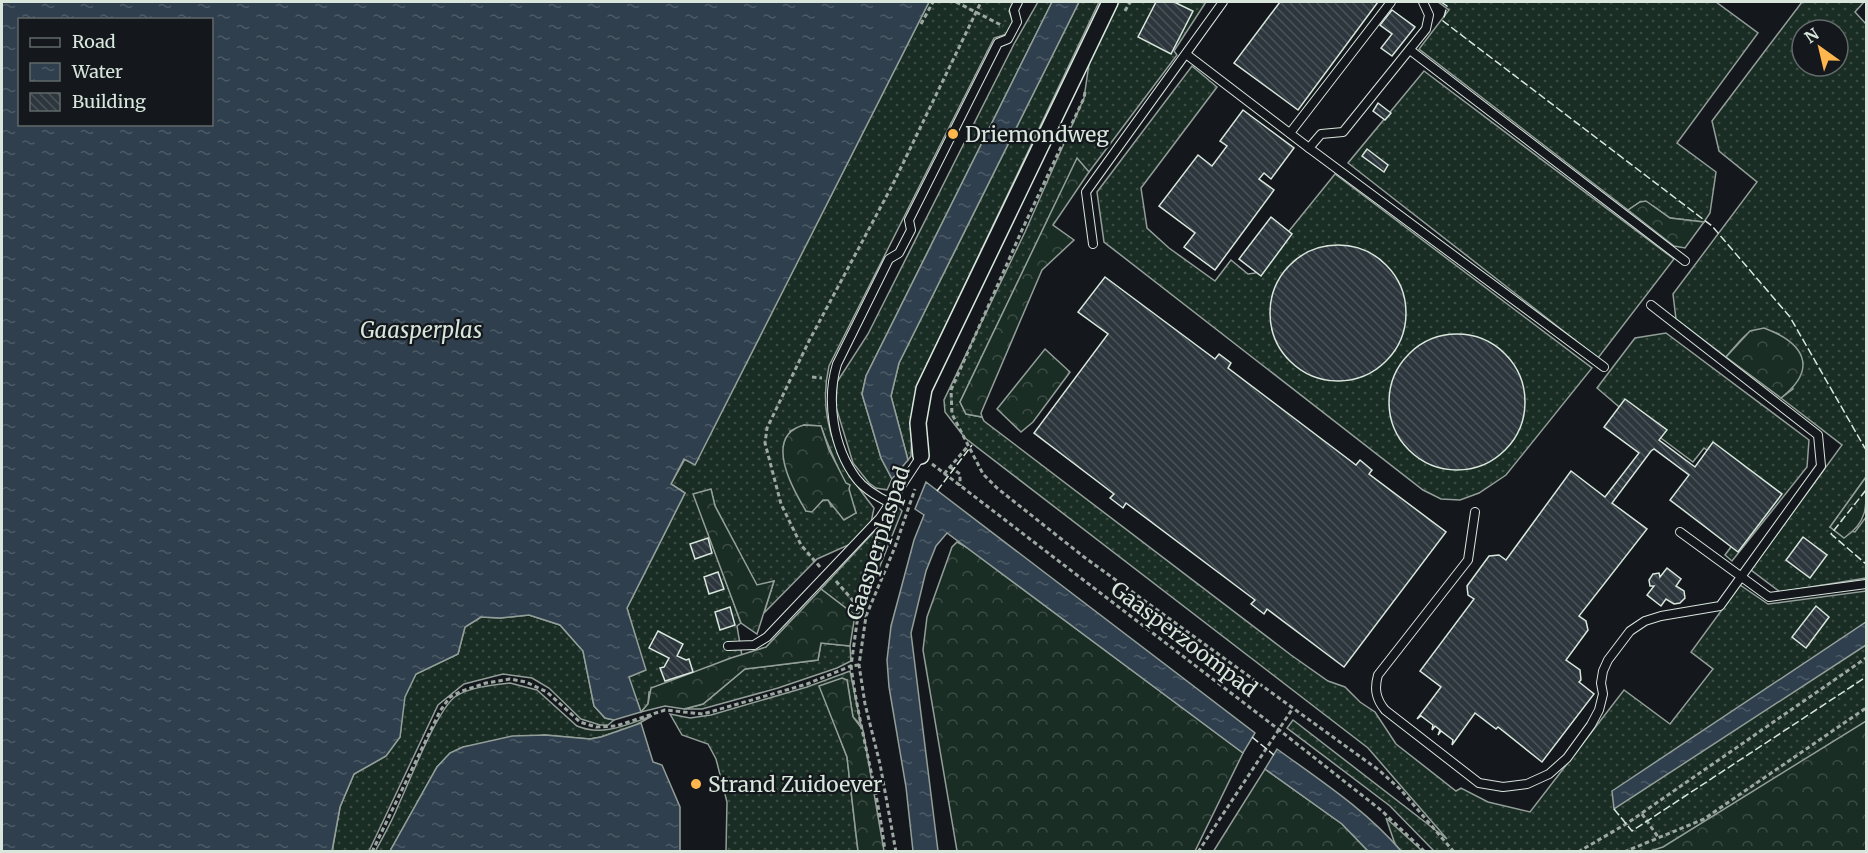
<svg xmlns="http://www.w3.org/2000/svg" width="1868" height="853" viewBox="0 0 1868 853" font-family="Merriweather,serif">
<defs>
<pattern id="grass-dots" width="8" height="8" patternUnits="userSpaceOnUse" patternTransform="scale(1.5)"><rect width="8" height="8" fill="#1a2d24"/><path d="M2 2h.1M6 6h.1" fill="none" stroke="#3b4b43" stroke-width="1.8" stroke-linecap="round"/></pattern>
<pattern id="forest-crowns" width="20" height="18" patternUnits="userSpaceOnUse" patternTransform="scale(1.5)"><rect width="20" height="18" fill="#1a2d24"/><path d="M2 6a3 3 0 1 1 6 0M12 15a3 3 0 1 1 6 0" fill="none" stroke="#3b4b43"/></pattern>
<pattern id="water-ripples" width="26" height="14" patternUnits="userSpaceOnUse" patternTransform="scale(1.5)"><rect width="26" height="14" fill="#2f3f4d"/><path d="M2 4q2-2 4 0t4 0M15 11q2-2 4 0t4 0" fill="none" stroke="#4c5b66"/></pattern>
<pattern id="building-back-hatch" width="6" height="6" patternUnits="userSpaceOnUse" patternTransform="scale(1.5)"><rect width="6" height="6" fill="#2c363c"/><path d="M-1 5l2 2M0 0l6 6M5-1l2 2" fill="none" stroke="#4a5358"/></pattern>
</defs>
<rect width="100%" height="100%" fill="#14181c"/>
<g fill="url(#grass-dots)" stroke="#939e99" stroke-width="1.5" fill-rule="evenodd">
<path d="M929,2H1014L1009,11L1013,22L1007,34L994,38L829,366C816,421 840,466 874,508L871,523L853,543L817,559L764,613L774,581L757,586L715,506L711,490L694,494L741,623L737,626L742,656L731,658L649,692L648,704L641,712L628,677L645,670L627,608L685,493L671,484L685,459L695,464ZM804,425L821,426C831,456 847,483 856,513L831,506L828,500H824L806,511L786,467L790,431Z"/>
<path d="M1038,2H1052L866,376L862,394L881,458L892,479L887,490L876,488L869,483L853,463L836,407L837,382L868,334L1014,44Z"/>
<path d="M1079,2H1099L922,375L913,405L911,456L908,460L891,396L899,363Z"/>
<path d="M1116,2H1206L1174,51L1177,55L1089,172L1077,159L960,402L966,414L982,417L984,421L1291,655L1328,681L1345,687L1360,702L1375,712L1396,744L1456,791L1461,788L1488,802L1530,812L1624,690L1670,724L1713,669L1691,652L1740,585L1768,604L1866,591V851H1434L1390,806L1287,728L1293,720L1447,839L1368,748L965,438L945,412L944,400L1025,232L1084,98L1090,57Z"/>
<path d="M1438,2H1716L1758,33L1677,143L1716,172L1710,213L1704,222L1670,218L1653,206L1640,202L1628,210L1419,49L1449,10Z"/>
<path d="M1802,2H1864L1855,12L1866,24V477L1830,527L1855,532L1866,517V578L1780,592L1751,570L1842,445L1781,398L1793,389L1779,334C1749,323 1745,336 1726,357L1676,319L1673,294L1757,182L1719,151L1712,121ZM1802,30H1838V66H1802Z"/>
<path d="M1192,66L1217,87L1141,188L1147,228L1169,248L1215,281L1231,260L1248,274L1255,273L1335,174L1592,368L1506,475L1479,493L1460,500L1441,499L1423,490L1104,242L1097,192Z"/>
<path d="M1424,71L1674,259L1598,358L1348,163Z"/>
<path d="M1666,333L1809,440L1807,467L1732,561L1725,555L1769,496L1704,448L1693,462L1618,406L1597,388L1635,338Z"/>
<path d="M894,503L902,511L862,611L855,615L821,589L882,523Z"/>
<path d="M529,615L560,625L583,651L594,706L605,718L614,720L608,725H600L581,719L549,688L532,678L503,674L464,684L438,705L369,851L332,852L340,807L354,774L386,756L400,737L404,697L416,674L458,654L465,627L481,617L500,618Z"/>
<path d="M821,643L850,646L851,661L837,668L778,688L702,709H684L703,704L745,669L818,660Z"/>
<path d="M850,671L861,725L853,717L847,680L820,686L847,757L858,851H726L727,802L716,759L708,744L682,735L670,714L690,718L711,715L807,687Z"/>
<path d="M510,683L537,690L577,726C603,737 628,724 652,716L636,725L601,737L590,739L545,735L463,747L450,753L437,767L390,851L375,852C383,836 392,822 398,806C409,783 437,709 456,696C471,687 492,685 510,683Z"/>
<path d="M1386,818L1419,848L1422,851H1401L1395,844Z"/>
</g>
<g fill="url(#forest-crowns)" stroke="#939e99" stroke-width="1.5">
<path d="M1077,158L1089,172L1053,225L1074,240L1042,270L981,413L982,417L966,414L960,402Z"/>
<path d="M1646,201L1670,218L1704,222L1685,248L1674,246L1628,210L1640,202Z"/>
<path d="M1764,328C1804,343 1819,368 1781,398L1726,357L1750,331Z"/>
<path d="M1045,349L1070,372L1033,422L1021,432L997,409Z"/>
<path d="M804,425L821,426L829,450L846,483L850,485L849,489L856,513L844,520L828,500H823L812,512L806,511C792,488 763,436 804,425Z"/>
<path d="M1866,477C1867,506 1868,522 1844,538L1830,527Z"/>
<path d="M711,489L715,506L757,585L774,581L757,634L741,623L693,494Z"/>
<path d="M957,542L968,548L1243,753L1195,851H957L923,650L927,617L952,547Z"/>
<path d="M821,589L855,615L850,646L821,643L818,660L745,669L703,704L684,709L665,706L641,712L648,704L651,688L731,658L766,647Z"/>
<path d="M842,678L847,680L853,717L863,730L884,851H858L847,757L819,686Z"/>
<path d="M1866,721V851H1650L1663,847Z"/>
<path d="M1265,769L1342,824L1368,851L1213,852Z"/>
</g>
<g fill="url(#water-ripples)" stroke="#939e99" stroke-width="1.5" fill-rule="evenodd">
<path d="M2,2H929L695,465L684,459L671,484L685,493L627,608L646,670L629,677L641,712L614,720L605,718L594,706L583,651L560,625L529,615L500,618L481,617L465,627L458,654L416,674L405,697L400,737L386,756L354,774L340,807L332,851H2ZM20,20H212V124H20Z"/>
<path d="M1052,2H1079L899,363L891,396L908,460L892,479L881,458L862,394L866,376Z"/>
<path d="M926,482L1255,733L1243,753L947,533L936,546L926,571L911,633L938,851H913L906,787L889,687L887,660L891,626L914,540L924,515L915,509Z"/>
<path d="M1866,622V645L1614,809L1612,791Z"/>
<path d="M641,723L653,762L662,765L680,807V851H390L437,767L450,753L463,747L512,736L545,735L590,739L601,737Z"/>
<path d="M1277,749C1321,781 1366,810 1401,851H1368L1342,824L1265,769Z"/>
</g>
<g fill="url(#building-back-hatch)" stroke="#d8e6dc" stroke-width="1.5">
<path d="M1156,2H1174L1193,11L1171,54L1138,37Z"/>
<path d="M1280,2H1378L1298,110L1234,63Z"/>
<path d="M1392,10L1415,27L1392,56L1381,48L1392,34L1380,25Z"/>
<path d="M1378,103L1391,113L1385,120L1373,111Z"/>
<path d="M1243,110L1294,148L1271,179L1264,173L1259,179L1274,190L1215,270L1184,247L1195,233L1159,206L1198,155L1212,166L1227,146L1220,141Z"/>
<path d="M1367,149L1388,165L1384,172L1362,156Z"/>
<path d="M1271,217L1292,234L1261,276L1239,259Z"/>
<circle cx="1338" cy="313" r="68"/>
<path d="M1105,277L1215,359L1219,354L1231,363L1228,368L1356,465L1360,460L1372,470L1369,474L1446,532L1344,667L1267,609L1264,614L1251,604L1255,600L1126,503L1123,508L1110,498L1114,494L1034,433L1108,334L1078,312Z"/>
<circle cx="1457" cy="402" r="68"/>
<path d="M1625,399L1667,430L1659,440L1695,467L1713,442L1782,494L1738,552L1670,500L1689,475L1654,449L1651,451L1612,503L1647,529L1579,616L1586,621L1588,630L1566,660L1580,670L1581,680L1579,682L1594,694L1542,762L1498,727L1496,729L1475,713L1452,745L1453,740L1441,731L1438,735L1440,730L1435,726L1432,730L1433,725L1421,716L1417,719L1441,687L1420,671L1474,599L1468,595L1467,586L1489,556L1499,555L1506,560L1571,471L1605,497L1639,453L1604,427Z"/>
<path d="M1803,537L1827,555L1810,578L1786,560Z"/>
<path d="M708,538L712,553L695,559L690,544Z"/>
<path d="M1667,568L1681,579L1676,586L1684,591L1685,598L1680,603L1674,604L1666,599L1661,606L1647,595L1654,586H1650L1649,580L1653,574L1659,573L1660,577Z"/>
<path d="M718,572L724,589L709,594L704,577Z"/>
<path d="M1816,606L1829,617L1806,648L1792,637Z"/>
<path d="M730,607L735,625L720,630L715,612Z"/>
<path d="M658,631L683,644L677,656L686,660L689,659L693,672L665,681L660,668L664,667L669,658L649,648Z"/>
</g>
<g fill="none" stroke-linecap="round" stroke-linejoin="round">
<defs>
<g id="service">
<path d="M1423,2L1429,15L1426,29L1343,132L1321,134L1309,148L1604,367"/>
<path d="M1410,50L1685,261"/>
<path d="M1186,54L1309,148"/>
<path d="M1290,133L1391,2"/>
<path d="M1093,244L1086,192L1223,2"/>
<path d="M921,456L890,503C878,497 864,489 856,478C833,447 826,400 837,364L889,259L899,253L911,230L909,220L998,43L1008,39L1017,22L1014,10L1018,2"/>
<path d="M1475,512L1468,560L1378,675C1374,689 1376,699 1385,710L1479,783L1503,787L1527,784L1549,774L1567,758L1591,725L1599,710L1603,694L1601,683L1603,671L1608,660L1630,631L1645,621L1661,616L1720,606L1821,466L1818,435L1651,305"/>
<path d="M1680,532L1769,597L1866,584"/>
<path d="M728,646L754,645L767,637L880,518L890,503"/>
</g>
<path id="minor" d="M921,456L918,423L924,389L1110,2"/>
</defs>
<use href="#service" stroke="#d8e6dc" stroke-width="10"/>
<use href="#minor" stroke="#d8e6dc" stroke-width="18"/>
<g stroke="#9da8a2" stroke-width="3" stroke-dasharray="4.5 3" stroke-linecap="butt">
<path d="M956,2L1003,26"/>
<path d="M1125,11L1130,2"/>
<path d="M921,24L933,2"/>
<path d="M1085,92L1084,98L1022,230L951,390L952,414L983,474L997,488L1084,557L1380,771L1400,789L1454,852"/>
<path d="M812,377L822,378"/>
<path d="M932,464L1278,729L1382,811L1425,852"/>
<path d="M950,467L960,474V486"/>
<path d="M944,474L968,446"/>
<path d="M820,567L801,545L781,504L765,443L767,428L809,341L893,184L981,2"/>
<path d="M836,581L855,603L858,614L866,616"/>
<path d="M859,665L851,666C859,729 878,789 885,852"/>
<path d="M1642,814L1658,837"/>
<path d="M372,852L440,711L450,697L462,691L486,683L510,679L526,682L547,692L580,722L596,727L616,726L665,710L703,714L807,684L851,666L858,615"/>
<path d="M896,852L880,764L865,704L859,665L866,616L895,547L915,489"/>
<path d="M1198,852L1293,708"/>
<path d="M1578,852L1626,824L1866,658"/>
<path d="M1624,852L1704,819L1866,708"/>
</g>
<use href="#service" stroke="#14181c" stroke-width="8"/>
<use href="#minor" stroke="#14181c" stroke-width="15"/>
<g stroke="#d8e6dc" stroke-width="1.5" stroke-dasharray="8 3" stroke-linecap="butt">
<path d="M1441,2L1447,6L1443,21L1712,226L1790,317L1866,450"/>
<path d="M1866,490L1831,534L1866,564"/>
<path d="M937,491L972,445"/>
<path d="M1252,737L1274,755"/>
<path d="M1614,809L1632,831L1866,677"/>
</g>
</g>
<g fill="#ffb74d" stroke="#14181c" stroke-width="2">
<circle cx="953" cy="134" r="6"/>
<circle cx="696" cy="784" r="6"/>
</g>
<g text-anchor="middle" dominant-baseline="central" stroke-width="4.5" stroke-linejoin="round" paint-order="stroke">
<g font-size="21" fill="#d8e6dc" stroke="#14181c" text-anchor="start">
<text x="965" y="134">Driemondweg</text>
<text x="708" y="784">Strand Zuidoever</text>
</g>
<g font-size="21" fill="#d8e6dc" stroke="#14181c">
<text transform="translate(878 543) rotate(-72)">Gaasperplaspad</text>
<text transform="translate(1184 639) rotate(37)">Gaasperzoompad</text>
</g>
<g font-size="22" font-style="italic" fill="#d8e6dc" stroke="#14181c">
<text x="421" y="330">Gaasperplas</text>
</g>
</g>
<rect width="1868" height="853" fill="none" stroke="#d8e6dc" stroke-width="6"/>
<rect x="18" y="18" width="195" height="108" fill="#14181c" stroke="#626a69" stroke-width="1.5"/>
<rect x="30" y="38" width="30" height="9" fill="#14181c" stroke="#626a69" stroke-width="1.5"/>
<text x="72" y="48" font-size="18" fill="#d8e6dc">Road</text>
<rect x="30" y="63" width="30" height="18" fill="url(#water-ripples)" stroke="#626a69" stroke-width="1.5"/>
<text x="72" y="78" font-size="18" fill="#d8e6dc">Water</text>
<rect x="30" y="93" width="30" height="18" fill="url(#building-back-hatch)" stroke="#626a69" stroke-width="1.5"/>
<text x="72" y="108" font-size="18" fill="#d8e6dc">Building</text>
<g transform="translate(1820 48) rotate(326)"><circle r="28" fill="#14181c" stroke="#626a69" stroke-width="1.5"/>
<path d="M0-4.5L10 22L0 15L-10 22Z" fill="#ffb74d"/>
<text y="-9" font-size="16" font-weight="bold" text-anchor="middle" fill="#d8e6dc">N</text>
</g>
</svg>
